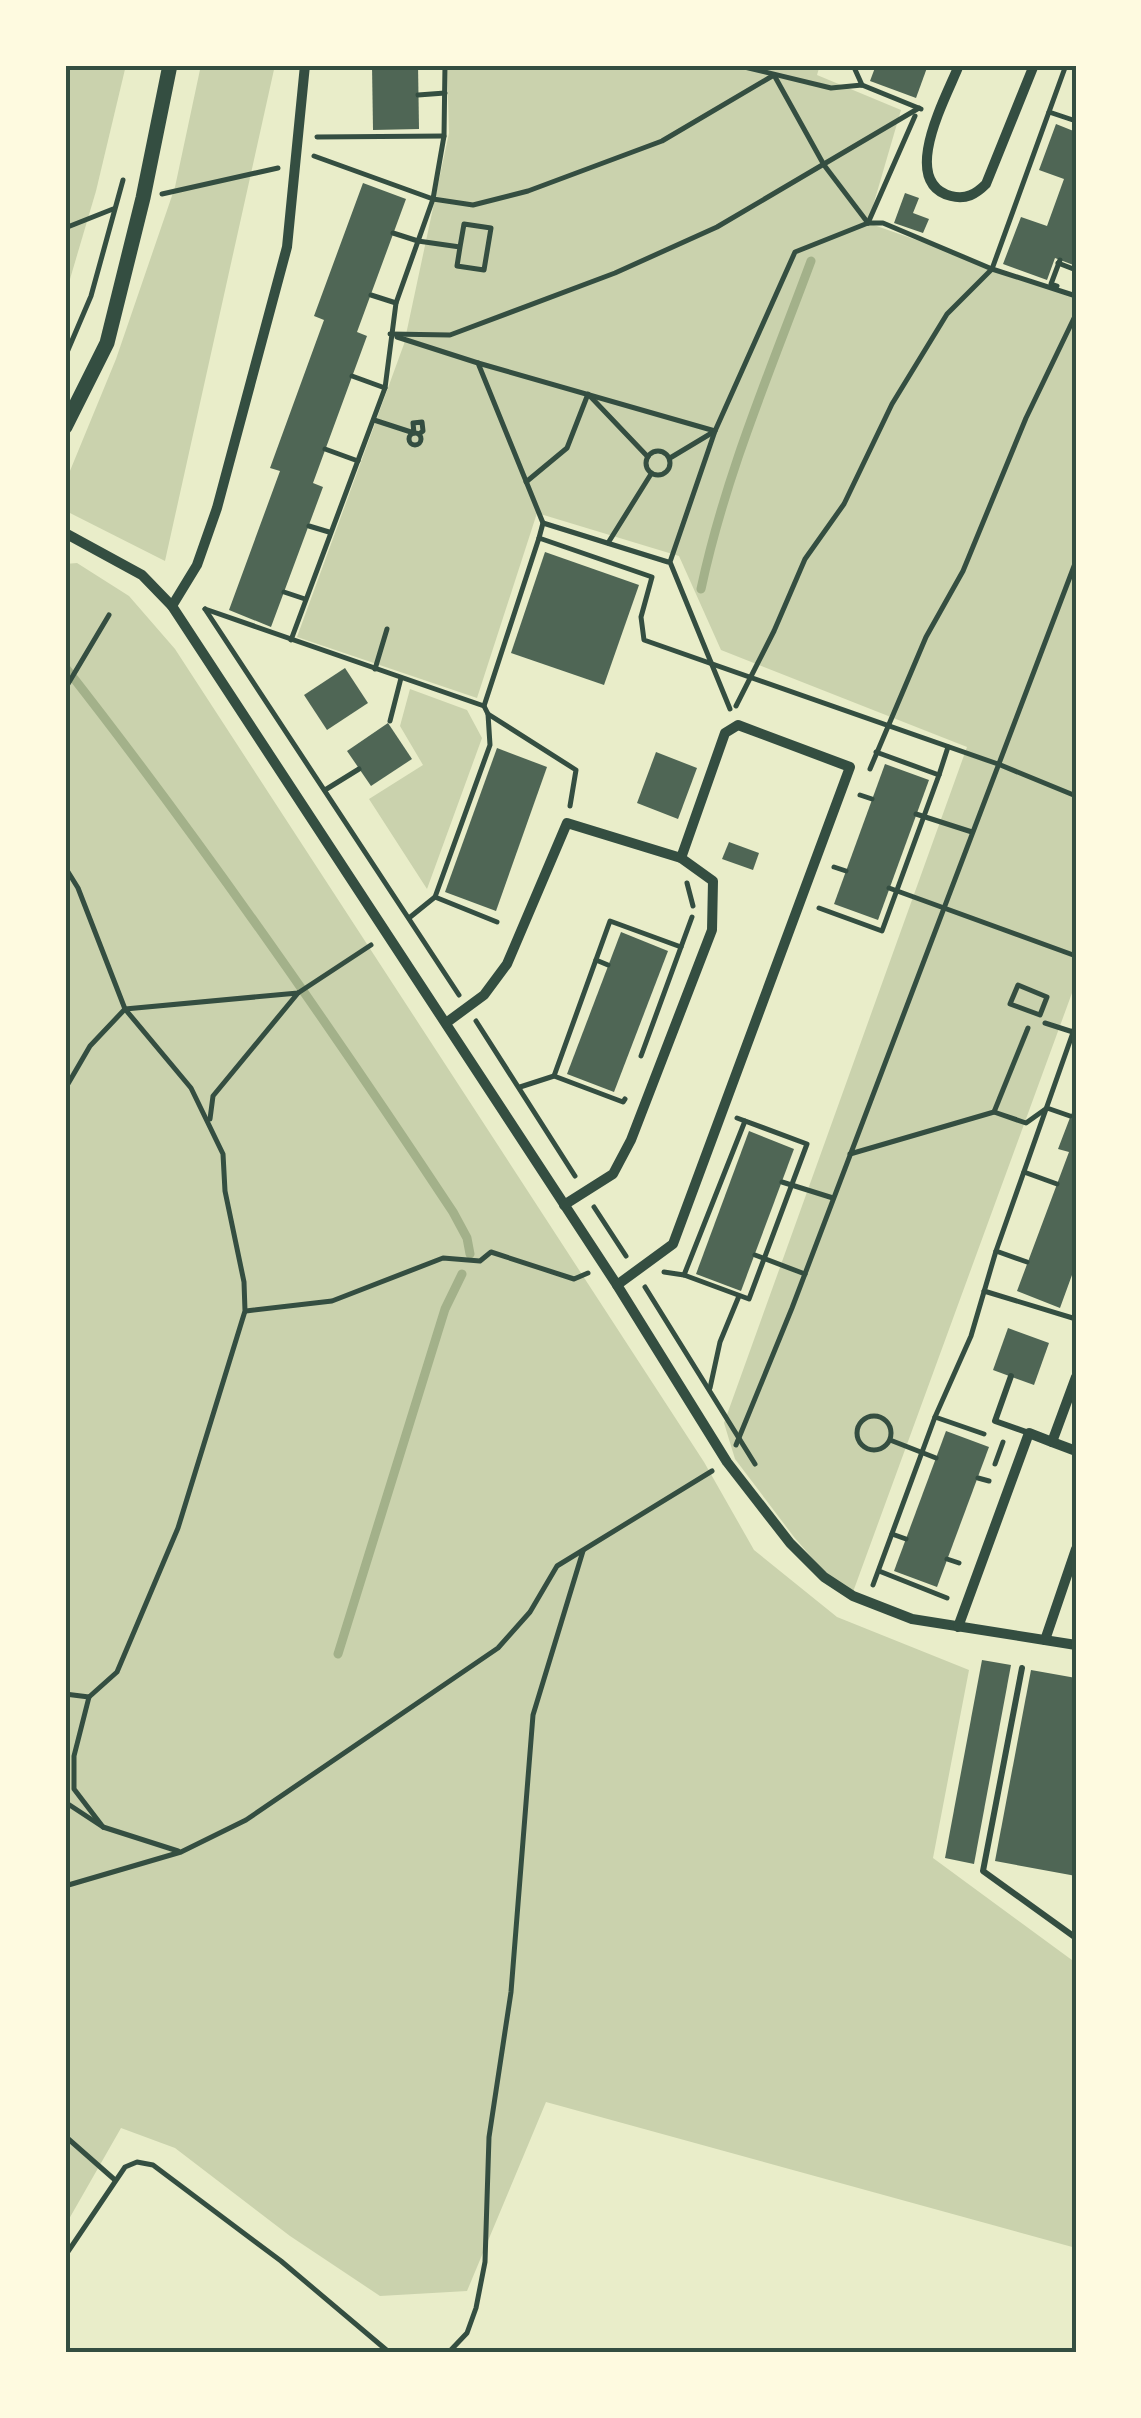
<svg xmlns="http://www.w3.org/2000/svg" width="1141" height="2418" viewBox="0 0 1141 2418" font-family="Overpass,sans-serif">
<rect width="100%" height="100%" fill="#e9edc9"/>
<g fill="#cad2ad">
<path d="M65,65H126L96,191L65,296Z"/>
<path d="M201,65H275L165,561L66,511L65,483L116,359L175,187Z"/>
<path d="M447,65H820L817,75L901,110L868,223L1076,296V982L853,1592L826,1574L794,1537L735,1459L724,1423L967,747L721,650L679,556L537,513L477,698L297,637L404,344L449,133Z"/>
<path d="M77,563L129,596L175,649L704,1462L754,1550L837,1617L969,1670L933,1858L1076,1963V2248L546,2102L467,2291L380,2296L290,2236L175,2148L121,2128L65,2226V564Z"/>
<path d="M410,689L467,710L482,738L427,889L369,799L423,765L400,726Z"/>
</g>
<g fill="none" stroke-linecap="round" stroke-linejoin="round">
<g stroke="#a3b18a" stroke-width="9">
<path d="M701,589C725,476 771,369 811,261"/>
<path d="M65,667C203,843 330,1026 453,1212L467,1238L470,1254"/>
<path d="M338,1654L445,1309L462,1274"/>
</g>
</g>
<g fill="#4f6655">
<path d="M372,65H418L419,129L373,130Z"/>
<path d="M876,65H928L916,98L870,81Z"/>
<path d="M1056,124L1076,132V266L1055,258L1047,280L1003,264L1021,217L1047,226L1064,179L1039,170Z"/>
<path d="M363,183L406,199L357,332L367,336L313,483L323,487L271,627L229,610L280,471L270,468L324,320L314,316Z"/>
<path d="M905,193L919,198L913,213L929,219L923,233L894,223Z"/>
<path d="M545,552L639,585L604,685L511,653Z"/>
<path d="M345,668L368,703L327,730L304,695Z"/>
<path d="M388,723L412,759L371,786L347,751Z"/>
<path d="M497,748L547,767L496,911L445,892Z"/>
<path d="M656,752L697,768L678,819L637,803Z"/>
<path d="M885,764L929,780L878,920L834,904Z"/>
<path d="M729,842L759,853L753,870L722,859Z"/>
<path d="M621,932L668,951L614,1092L567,1074Z"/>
<path d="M1076,1102V1264L1060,1308L1017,1291L1069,1152L1058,1149Z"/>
<path d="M749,1131L794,1149L741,1291L696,1274Z"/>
<path d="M1008,1328L1049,1343L1034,1385L993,1370Z"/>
<path d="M946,1431L989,1447L937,1587L894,1571Z"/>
<path d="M982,1660L1011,1665L974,1864L945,1858Z"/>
<path d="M1031,1670L1076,1678V1876L995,1861Z"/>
</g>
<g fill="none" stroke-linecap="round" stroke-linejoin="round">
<g stroke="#344e41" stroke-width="5">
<path d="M736,65L831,88L862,85L921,109"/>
<path d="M853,65L862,85"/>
<path d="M418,95L445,93"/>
<path d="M1049,112L1076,121"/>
<path d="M317,137L444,136"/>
<path d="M314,156L433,199L473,205L528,191L662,141L774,75L824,165L868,223"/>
<path d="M162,194L278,168"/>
<path d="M868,223L915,116"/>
<path d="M65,228L113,209"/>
<path d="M393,233L418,241L460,247L464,224L491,228L484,270L457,266L460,247"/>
<path d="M1058,263L1076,270"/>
<path d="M1057,286L1051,284L1060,260"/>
<path d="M371,295L396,303"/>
<path d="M390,334L450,335L615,273L717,227L919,108"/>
<path d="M397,337L478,363L543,523L539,538"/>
<path d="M65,357L91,296L123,180"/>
<path d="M478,363L715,431L670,458"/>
<path d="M352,376L385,388"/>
<path d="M374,420L414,433L413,423L422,422L423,431L419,434"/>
<circle cx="415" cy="439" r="6"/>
<path d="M325,449L358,461"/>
<circle cx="658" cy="463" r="12"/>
<path d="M526,482L567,448L588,394L648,457"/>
<path d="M543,523L668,562"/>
<path d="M309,526L329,532"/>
<path d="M608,543L651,474"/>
<path d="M284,592L305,599"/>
<path d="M205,609L459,995"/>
<path d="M205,609L484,706L488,714L576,770L570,806"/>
<path d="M291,640L385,388L396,303L433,199L444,136L445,65"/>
<path d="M375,669L387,629"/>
<path d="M65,689L109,615"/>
<path d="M484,706L539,538L652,577L641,617L644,640L998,764L1076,796"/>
<path d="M736,706L774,631L805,559L844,504L892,404L947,314L992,269L1066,65"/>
<path d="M730,709L670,562L715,431L795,252L868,223H883L992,269L1076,296"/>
<path d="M488,714L490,745L435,897L497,922"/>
<path d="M390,721L401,678"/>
<path d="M870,769L926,637L963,571L1026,418L1076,314"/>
<path d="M939,775L948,747"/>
<path d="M325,790L359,769"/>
<path d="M860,795L872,799"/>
<path d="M916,814L972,832"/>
<path d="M65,867L78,888L125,1009L191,1088L223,1154L225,1191L244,1282L245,1311L178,1528L117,1672L89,1697L65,1694"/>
<path d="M834,867L846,871"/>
<path d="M687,883L693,906"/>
<path d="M889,888L1076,956"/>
<path d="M819,908L882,931L939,775L876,752"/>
<path d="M409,918L435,897"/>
<path d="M681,947L692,917"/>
<path d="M596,960L608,965"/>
<path d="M1018,985L1047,997L1040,1015L1010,1004Z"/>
<path d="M476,1021L575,1176"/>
<path d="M1045,1023L1073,1032"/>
<path d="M554,1076L610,921L681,947L641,1056"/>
<path d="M520,1087L554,1076L623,1102L625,1099"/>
<path d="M65,1089L90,1046L125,1009L298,993L371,945"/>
<path d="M994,1112L1028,1028"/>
<path d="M210,1119L213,1096L298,993"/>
<path d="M850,1154L994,1112L1026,1123L1047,1108L1070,1116"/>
<path d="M1024,1172L1057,1184"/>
<path d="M782,1182L833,1198"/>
<path d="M594,1207L626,1256"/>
<path d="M996,1251L1027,1262"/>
<path d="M755,1255L805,1274"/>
<path d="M664,1272L684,1275L749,1299L807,1144L737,1118"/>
<path d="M684,1275L745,1121"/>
<path d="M645,1287L755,1464"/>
<path d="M984,1291L1076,1319"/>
<path d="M246,1311L332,1301L443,1258L480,1261L491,1252L574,1279L588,1273"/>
<path d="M710,1388L720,1342L739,1296"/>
<circle cx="874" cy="1433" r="17"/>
<path d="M935,1417L984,1434"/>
<path d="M890,1440L936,1458"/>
<path d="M736,1445L792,1308L1076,561"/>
<path d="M995,1464L1003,1442"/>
<path d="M978,1478L989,1481"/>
<path d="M892,1534L906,1539"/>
<path d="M947,1559L959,1563"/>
<path d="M879,1571L947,1598"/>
<path d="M873,1585L935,1417L971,1336L996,1251L1076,1024"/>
<path d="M89,1697L74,1756V1789L103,1827"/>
<path d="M65,1802L103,1827L178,1851"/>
<path d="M65,1886L181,1852L246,1820L498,1648L530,1612L557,1566L712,1471"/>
<path d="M65,2136L115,2180"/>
<path d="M65,2256L125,2167L137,2162L153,2165L281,2261L390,2353"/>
<path d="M448,2353L467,2333L476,2308L485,2262L489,2137L511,1992L533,1715L583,1551"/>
</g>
<g stroke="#344e41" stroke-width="6">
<path d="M1011,1376L995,1421L1029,1433"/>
<path d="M1022,1668L983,1871L1076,1938"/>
</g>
<g stroke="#344e41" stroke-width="10">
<path d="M959,65C947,96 898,182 951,196C966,200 976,194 986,184L1034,65"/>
<path d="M65,533L142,575L172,606L617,1285L727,1462L790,1543L824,1577L853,1596L912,1619L1076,1645"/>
<path d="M172,606L197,565L217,508L287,247L305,65"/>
<path d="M446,1023L484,995L507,964L567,823L681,858L725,733L738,725L850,767L673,1244L617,1285"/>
<path d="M564,1205L613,1174L631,1140L712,930L713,881L681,858"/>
<path d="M1052,1442L1076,1451"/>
<path d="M958,1627L1029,1433L1052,1442L1076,1377"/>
<path d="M1045,1640L1076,1549"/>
</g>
<path stroke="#344e41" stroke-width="15" d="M65,427L107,343L143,198L170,65"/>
</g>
<rect width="1141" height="2418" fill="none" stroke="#fefae0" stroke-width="135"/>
<rect x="68" y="68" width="1006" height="2282" fill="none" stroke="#344e41" stroke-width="4"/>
</svg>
